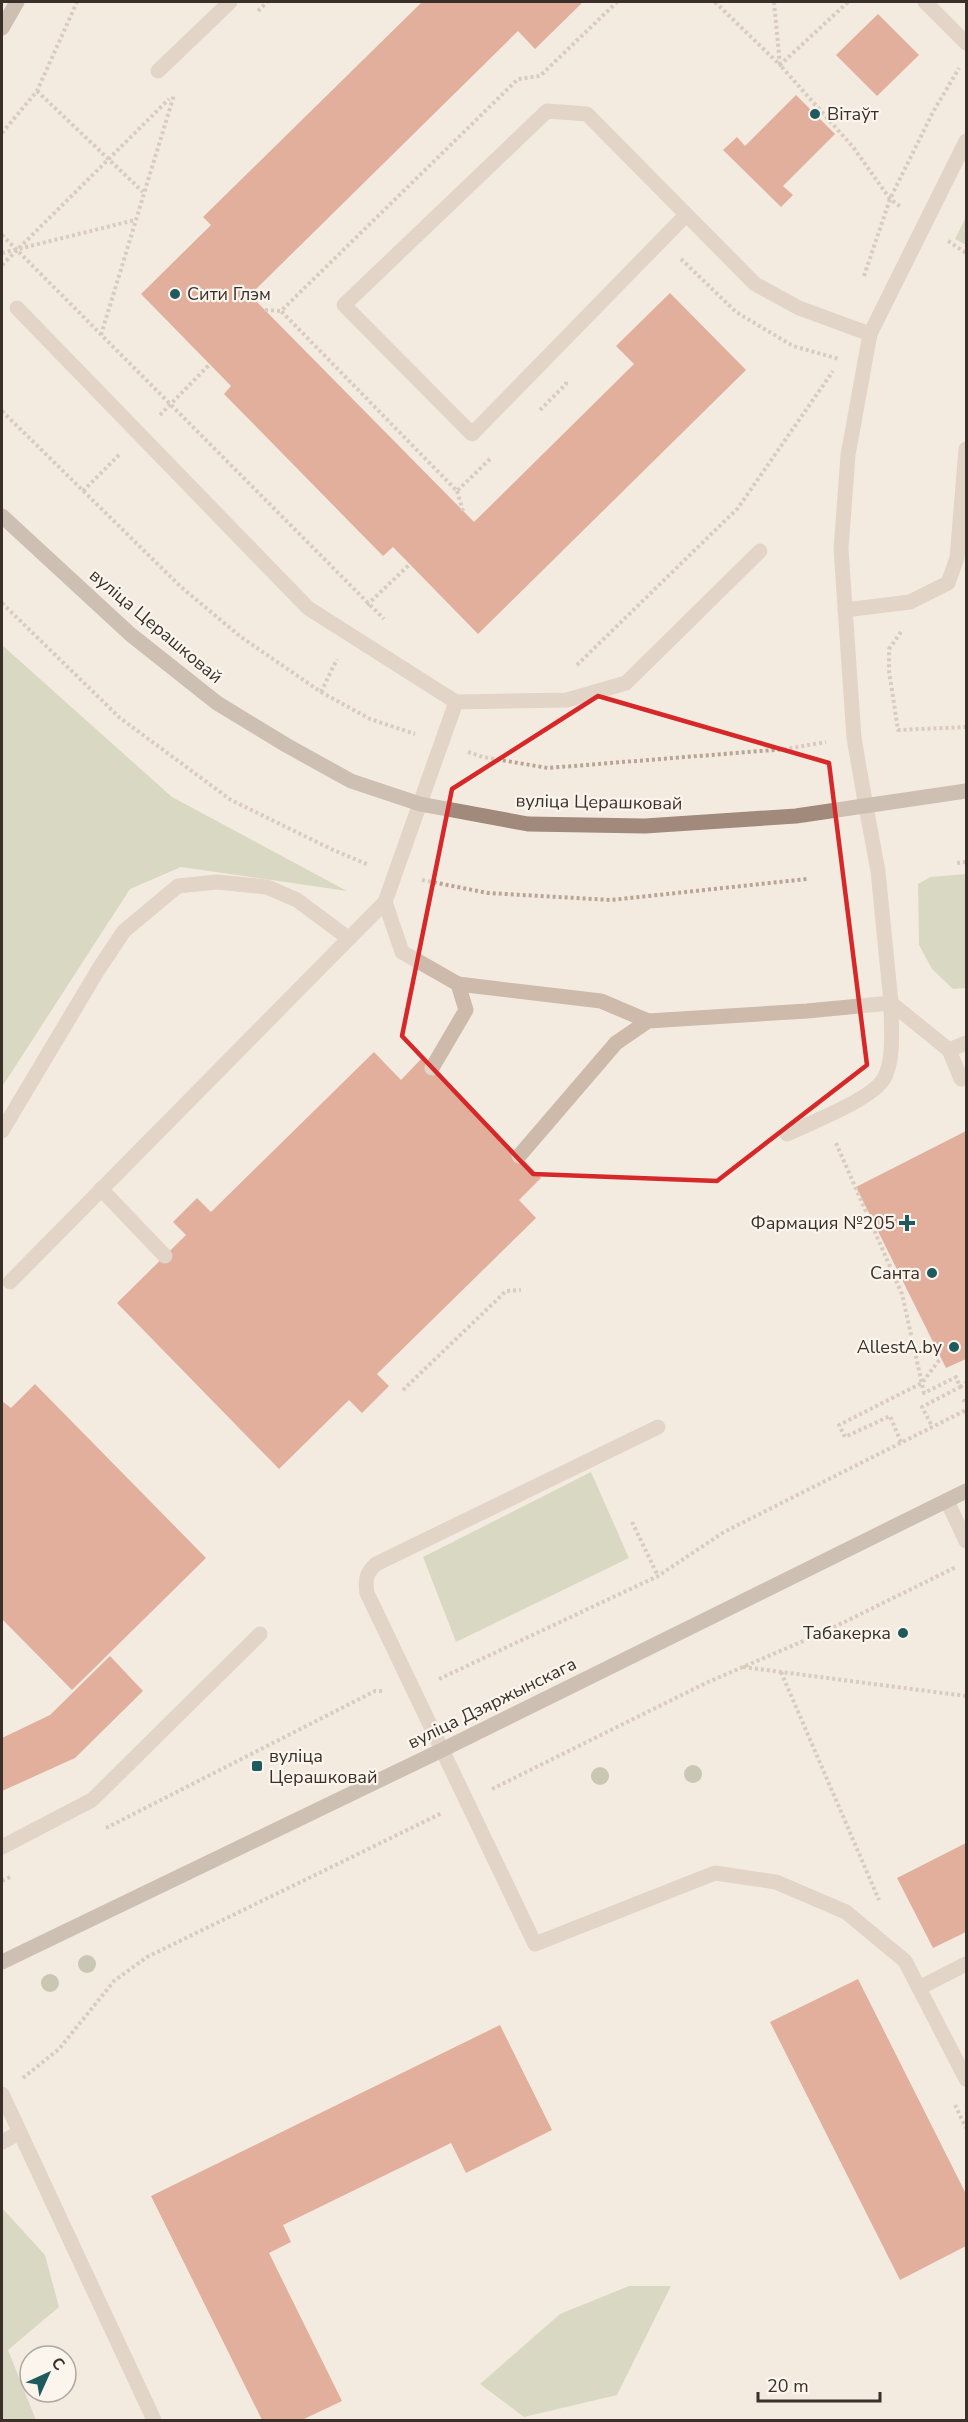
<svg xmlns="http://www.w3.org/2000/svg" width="968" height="2422" viewBox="0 0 968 2422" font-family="'Nunito Sans',sans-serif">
<rect width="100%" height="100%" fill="#f4ebe0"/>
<g fill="#b8c49f">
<path d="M966,217V245L955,239Z"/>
<path d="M2,645L172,797L347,891L181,867L130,889L2,1087Z"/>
<path d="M966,874V988L953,989L932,969L919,945L918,884L930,877Z"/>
<path d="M591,1472L629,1558L456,1642L423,1557Z"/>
<path d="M2,2208L45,2255L59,2307L8,2350L36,2420H2Z"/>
<path d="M629,2286H671L617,2395L524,2417L480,2384L560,2314Z"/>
</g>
<g fill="#ca6748">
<path d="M422,2H583L535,49L518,31L250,295L474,522L634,364L616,346L670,293L746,370L478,634L393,547L383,556L224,394L231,386L141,294L211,225L203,217Z"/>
<path d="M878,14L919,55L877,96L836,55Z"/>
<path d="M796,95L835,134L783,186L793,195L781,207L723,150L737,137L745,146Z"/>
<path d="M374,1052L401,1080L422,1058L541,1178L519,1200L536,1218L377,1374L389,1386L362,1413L349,1400L279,1469L117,1303L186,1235L173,1222L197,1198L211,1212Z"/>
<path d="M966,1131V1359L946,1368L856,1187Z"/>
<path d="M35,1384L206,1558L72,1690L2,1619V1401L11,1408Z"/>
<path d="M110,1656L143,1691L75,1758L2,1791V1738L50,1715Z"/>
<path d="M966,1843V1932L933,1948L897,1878Z"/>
<path d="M858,1979L966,2194V2246L900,2280L770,2022Z"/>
<path d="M500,2025L552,2130L466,2173L451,2143L283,2225L291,2242L269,2253L342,2401L302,2420H262L151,2196Z"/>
</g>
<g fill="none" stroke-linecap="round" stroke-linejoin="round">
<g stroke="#b9a495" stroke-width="4" stroke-dasharray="3 3" stroke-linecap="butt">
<path d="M715,2L780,65L848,2"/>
<path d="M774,2L780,65L853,147L890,199L901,207"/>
<path d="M258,11L267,2"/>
<path d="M37,91L143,192"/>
<path d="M2,133L37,91L77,2"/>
<path d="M2,235L384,619"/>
<path d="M948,241L966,253"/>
<path d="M2,253L135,220"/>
<path d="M681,259L736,312L793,346L839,359"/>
<path d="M2,265L169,99"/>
<path d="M864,276L890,199L933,112L959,68"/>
<path d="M265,310L281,311"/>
<path d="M101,335L174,95"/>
<path d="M540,410L566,384V380"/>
<path d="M2,411L181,587L241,637L321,692L370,719L415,734"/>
<path d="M160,415L210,364"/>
<path d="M490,459L457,491L281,311L518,79L540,76L617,2"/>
<path d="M83,491L120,454"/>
<path d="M457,491L463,511"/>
<path d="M2,603L120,718L231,800L331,849L369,865"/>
<path d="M367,605L410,564"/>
<path d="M901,632L889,649V671L898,730L966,727"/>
<path d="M577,665L738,508L833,371"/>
<path d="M321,692L337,659"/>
<path d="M468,752L483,757L548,768L786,749L826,742"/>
<path d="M957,863L966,862"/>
<path d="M422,880L488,893L611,900L807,879"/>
<path d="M836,1143L902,1294L924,1393L956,1377L960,1387L922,1407L932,1426"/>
<path d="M960,1387L966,1383"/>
<path d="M403,1390L506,1291L521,1290"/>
<path d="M966,1400L964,1401L966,1404"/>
<path d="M901,1442L890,1416L845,1437L839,1425L922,1383L940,1359"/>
<path d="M632,1522L658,1576"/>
<path d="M743,1667L966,1696"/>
<path d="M781,1672L879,1900"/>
<path d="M439,1679L658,1576L724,1532L966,1410"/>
<path d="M492,1789L708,1682L822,1633L956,1567"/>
<path d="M106,1828L375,1691H384"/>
<path d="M2,1881L12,1876"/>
<path d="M23,2078L59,2049L114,1981L147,1957L442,1813"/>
<path d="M955,2105L966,2128"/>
</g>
<g stroke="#cdbaab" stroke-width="15">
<path d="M925,2L966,43"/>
<path d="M158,71L230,2"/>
<path d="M686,215L472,434L344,305L547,111L587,114L755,284L799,308L870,334"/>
<path d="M17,308L308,608L456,702L567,700L626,683L760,551"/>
<path d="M845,610L910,602L948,583L957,558L966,449"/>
<path d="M458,984L601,1001L648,1021"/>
<path d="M891,1003L949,1050L966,1043"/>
<path d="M949,1050L961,1079L966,1077"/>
<path d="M432,1068L466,1010L458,984L402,952L385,902L456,702"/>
<path d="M2,1131L98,970L124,931L178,886L217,882L267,887L297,900L348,938"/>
<path d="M787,1134C812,1122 868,1101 883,1080C895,1062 891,1024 891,1003"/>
<path d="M519,1156L616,1043L648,1021L807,1011L891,1003L878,871L866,807"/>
<path d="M101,1189L165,1256"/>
<path d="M10,1282L385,902"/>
<path d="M658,1427L376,1564C366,1573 365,1580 367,1593L535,1944L715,1873L776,1882L846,1912L905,1961L966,2079"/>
<path d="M947,1501L966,1541"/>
<path d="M2,1847L92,1800L260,1634"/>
<path d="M919,1988L966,1964"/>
<path d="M2,2094L154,2420"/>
<path d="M2,2142L19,2133"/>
</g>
<path stroke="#cdbaab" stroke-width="15" d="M866,807L854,738L841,549L848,455L870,334L966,141"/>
<g stroke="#a1897c" stroke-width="15">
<path d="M2,28L17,2"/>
<path d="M2,516L130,634L217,703L286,745L351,781L420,804L528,824L645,826L796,816L966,791"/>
<path d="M2,1962L442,1750L966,1491"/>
</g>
</g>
<g fill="#969b7e">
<circle cx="693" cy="1774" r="9"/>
<circle cx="600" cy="1776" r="9"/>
<circle cx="87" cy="1964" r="9"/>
<circle cx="50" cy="1983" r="9"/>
</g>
<path d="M0 0H968V2422H0ZM598,696L829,763L867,1065L717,1181L533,1174L402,1036L452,789Z" fill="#f4ebe0" fill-opacity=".55" fill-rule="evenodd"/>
<path fill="none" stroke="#d62828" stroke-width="4.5" stroke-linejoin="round" d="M598,696L829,763L867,1065L717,1181L533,1174L402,1036L452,789Z"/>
<g fill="#1e5a5e" stroke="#fbf5ed" stroke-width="2">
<circle cx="815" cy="114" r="6"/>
<circle cx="175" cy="294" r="6"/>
<path d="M904 1214h6v6h6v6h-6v6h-6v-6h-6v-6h6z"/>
<circle cx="932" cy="1273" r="6"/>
<circle cx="954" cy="1347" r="6"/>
<circle cx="903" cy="1633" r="6"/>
<rect x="251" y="1760" width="12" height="12" rx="3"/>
</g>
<g text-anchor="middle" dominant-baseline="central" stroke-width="4.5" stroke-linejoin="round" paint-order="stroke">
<g font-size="18" fill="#3b2f2a" stroke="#fbf5ed" text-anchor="end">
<text x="827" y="114" text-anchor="start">Вітаўт</text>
<text x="187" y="294" text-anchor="start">Сити Глэм</text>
<text x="895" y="1223">Фармация №205</text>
<text x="920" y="1273">Санта</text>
<text x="942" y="1347">AllestA.by</text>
<text x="891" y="1633">Табакерка</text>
<text x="269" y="1756" text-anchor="start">вуліца<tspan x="269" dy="21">Церашковай</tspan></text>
</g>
<g font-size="18" fill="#3b2f2a" stroke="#fbf5ed">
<text transform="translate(156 626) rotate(40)">вуліца Церашковай</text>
<text transform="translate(599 802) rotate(1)">вуліца Церашковай</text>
<text transform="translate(492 1703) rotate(-26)">вуліца Дзяржынскага</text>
</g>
</g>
<rect width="968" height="2422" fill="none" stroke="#3b2f2a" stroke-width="6"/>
<g transform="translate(48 2374) rotate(45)"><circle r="28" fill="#fbf5ed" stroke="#aea69f" stroke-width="1.5"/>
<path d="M0-4.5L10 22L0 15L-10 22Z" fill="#1e5a5e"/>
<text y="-9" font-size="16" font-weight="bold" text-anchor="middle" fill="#3b2f2a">С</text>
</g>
<path d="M758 2392v9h122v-9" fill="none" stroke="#3b2f2a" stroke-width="3"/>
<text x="767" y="2392" font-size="18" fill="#3b2f2a" stroke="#fbf5ed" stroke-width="4.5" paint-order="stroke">20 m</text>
</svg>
